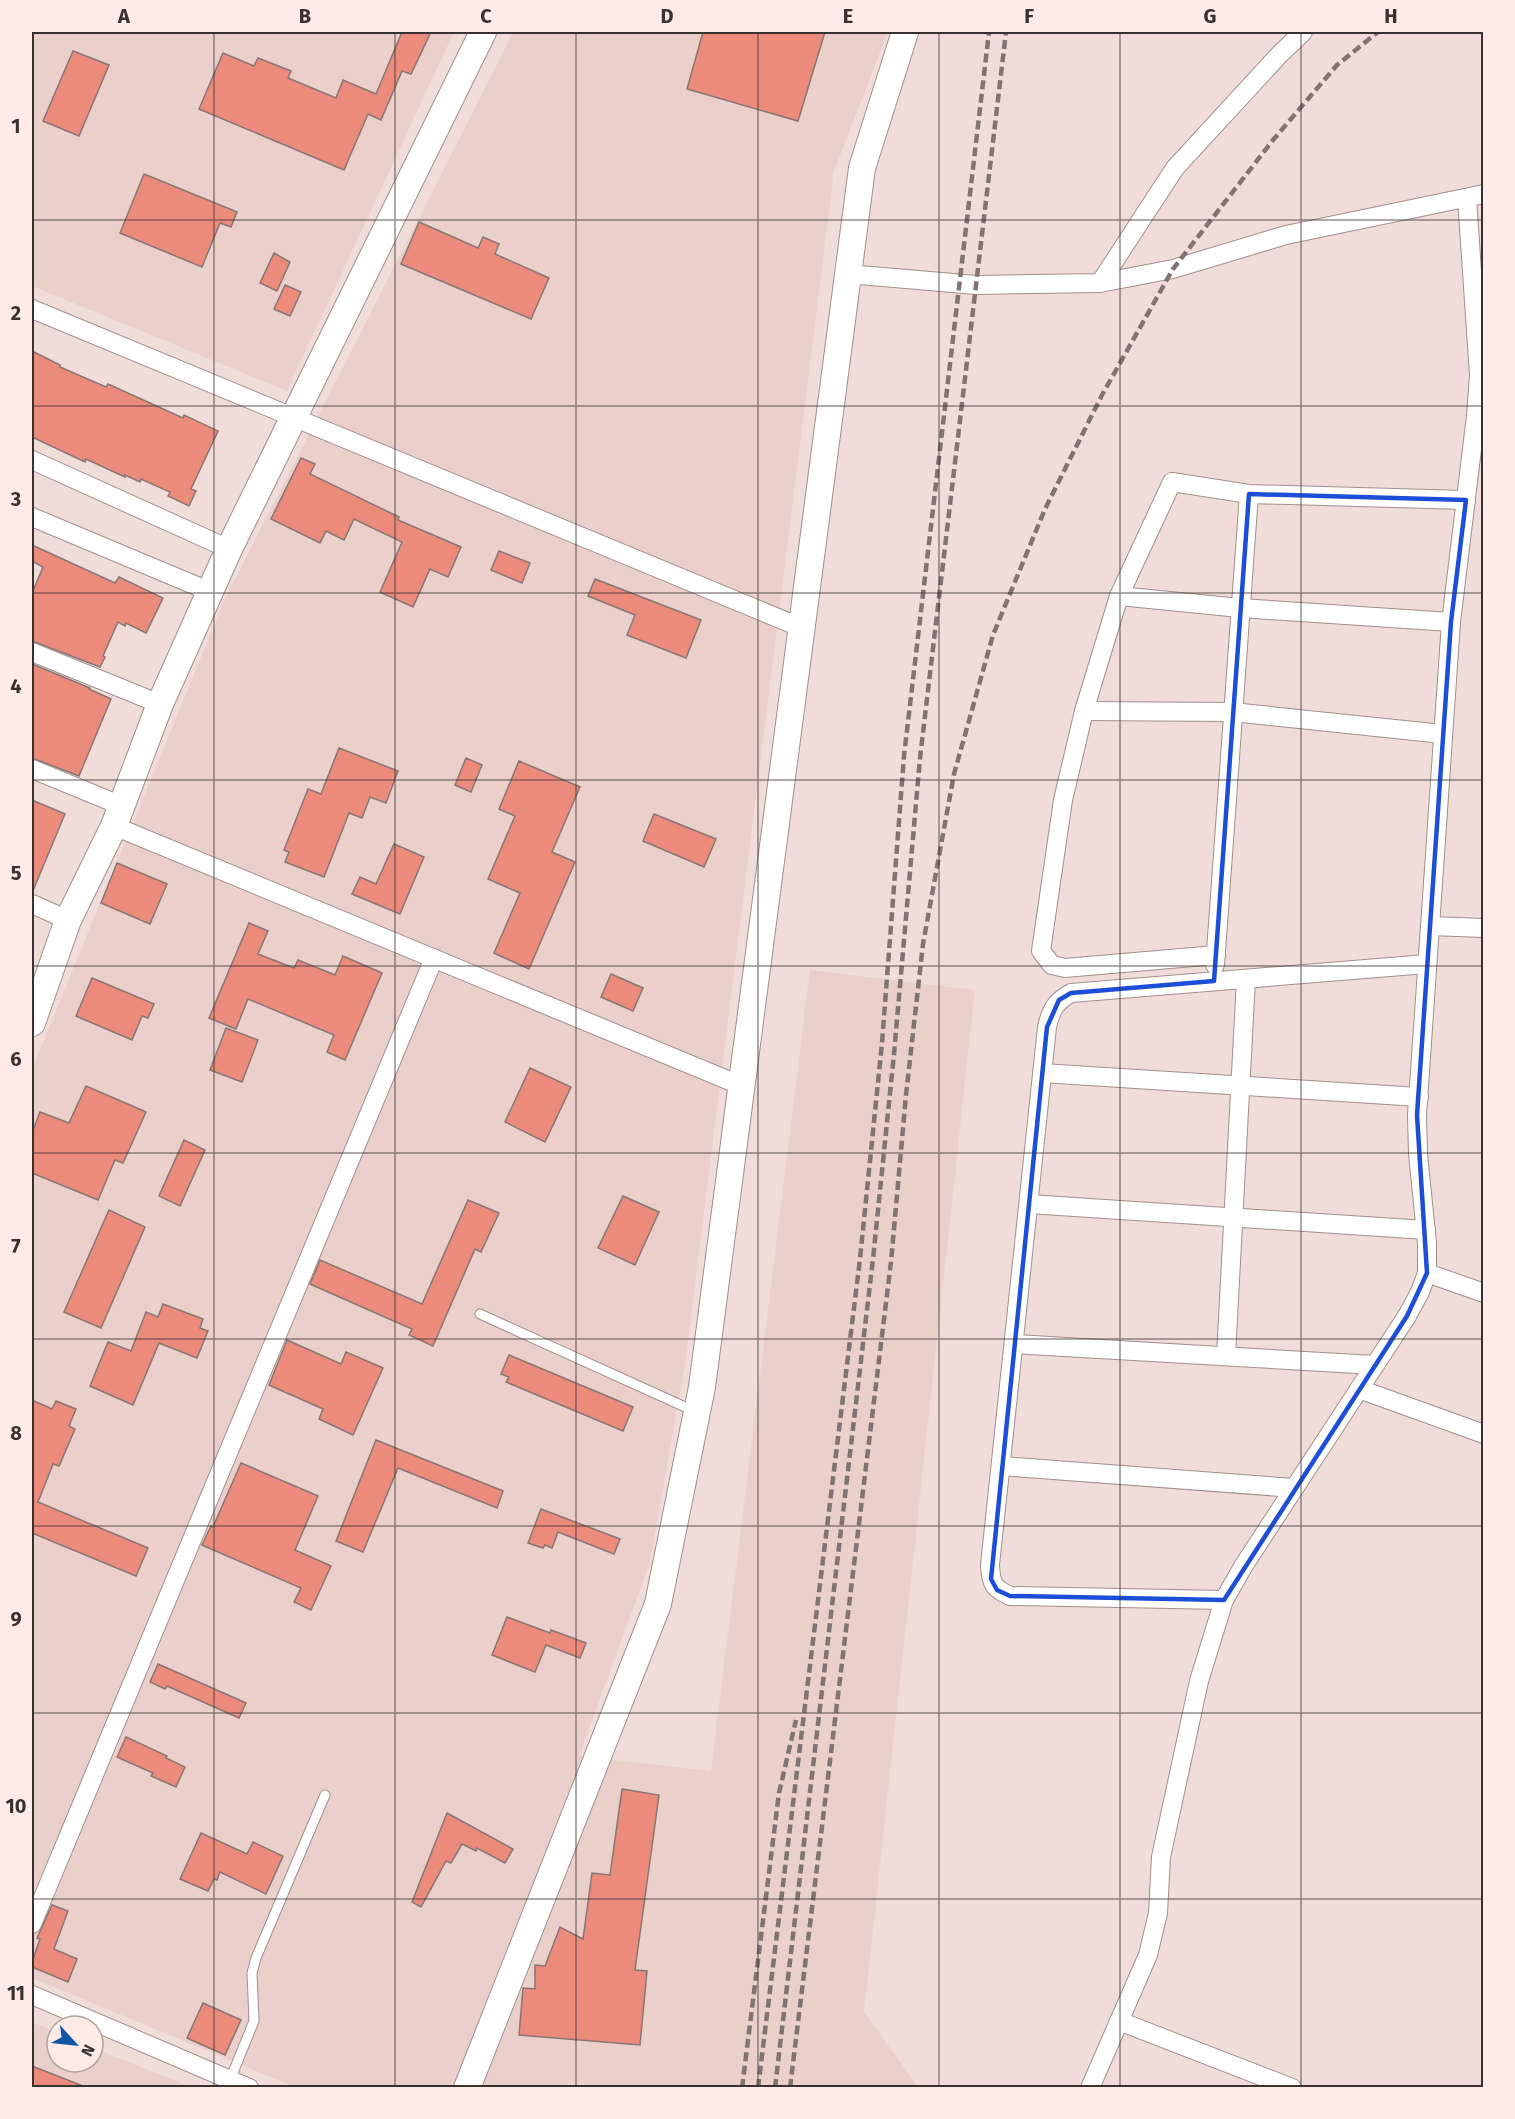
<svg xmlns="http://www.w3.org/2000/svg" width="1515" height="2119" viewBox="0 0 1515 2119" font-family="'Fira Sans',sans-serif">
<rect width="100%" height="100%" fill="#f0ddda"/>
<g fill="#eacfcb">
<path d="M32,32H454L287,391L32,286Z"/>
<path d="M513,32H888L834,171L685,1364L650,1562L579,1756L711,1771L810,970L975,990L864,2012L918,2087H295L32,1978V1069L224,601L507,45Z"/>
<path d="M32,2022L57,2033V2062H93V2048L191,2087H32Z"/>
</g>
<g fill="#ec8b7c" stroke="#877673" stroke-width="1.5">
<path d="M402,32H431L411,74L402,71L381,120L368,114L344,170L199,109L223,53L254,66L258,58L291,71L288,78L336,98L343,80L376,94Z"/>
<path d="M703,32H825L798,121L687,89Z"/>
<path d="M73,51L109,65L79,136L43,121Z"/>
<path d="M144,174L237,212L231,227L220,223L202,267L120,233Z"/>
<path d="M419,222L478,248L483,237L499,244L495,254L549,278L531,319L401,264Z"/>
<path d="M274,253L290,262L277,291L260,283Z"/>
<path d="M285,285L301,292L290,316L274,309Z"/>
<path d="M32,351L60,365V367L106,387L108,384L183,418L184,415L218,431L191,489L196,491L189,506L168,496L170,492L141,479L140,482L125,475V477L86,459L85,462L32,437Z"/>
<path d="M301,458L315,464L310,474L399,517L398,520L461,547L448,577L430,569L413,607L380,592L402,542L354,519L344,540L326,531L320,543L271,519Z"/>
<path d="M32,545L115,583L119,577L163,598L146,633L126,623L125,626L118,622L103,656L105,657L100,667L32,641V593L43,567L32,561Z"/>
<path d="M499,551L530,563L522,583L491,570Z"/>
<path d="M595,579L701,620L686,658L627,635L635,615L588,596Z"/>
<path d="M32,664L90,688L89,689L111,699L79,776L32,758Z"/>
<path d="M339,748L398,771L386,803L370,797L362,818L349,813L324,877L285,862L289,852L284,850L308,789L321,794Z"/>
<path d="M466,758L482,765L471,792L455,785Z"/>
<path d="M519,761L580,787L552,852L575,862L529,969L494,953L520,893L488,879L515,816L499,809Z"/>
<path d="M32,800L65,814L32,893Z"/>
<path d="M654,814L716,839L704,867L643,841Z"/>
<path d="M394,844L424,857L400,914L352,894L360,877L376,884Z"/>
<path d="M117,863L167,884L150,924L101,903Z"/>
<path d="M249,923L268,931L258,954L294,968L298,960L335,975L343,956L382,973L345,1060L327,1052L334,1035L248,999L236,1029L209,1018Z"/>
<path d="M611,974L643,988L633,1011L601,997Z"/>
<path d="M92,978L154,1004L148,1018L142,1016L132,1040L76,1016Z"/>
<path d="M226,1028L258,1040L242,1082L210,1070Z"/>
<path d="M530,1068L571,1087L545,1142L505,1122Z"/>
<path d="M86,1086L146,1112L123,1163L115,1160L98,1200L32,1173V1133L40,1112L69,1123Z"/>
<path d="M184,1140L205,1150L180,1206L159,1196Z"/>
<path d="M623,1196L659,1212L635,1265L598,1248Z"/>
<path d="M468,1200L499,1213L481,1252L475,1249L433,1346L409,1335L412,1329L310,1284L320,1260L422,1304Z"/>
<path d="M109,1210L145,1227L101,1328L64,1312Z"/>
<path d="M163,1304L203,1319L200,1328L208,1331L197,1358L159,1343L133,1405L90,1386L108,1342L131,1351L146,1312L158,1317Z"/>
<path d="M287,1340L341,1364L346,1352L383,1368L353,1435L319,1419L323,1409L269,1385Z"/>
<path d="M509,1355L633,1407L623,1431L506,1382L509,1377L501,1374Z"/>
<path d="M32,1400L52,1409L56,1401L76,1409L69,1426L75,1429L59,1466L53,1464L38,1502L148,1548L136,1576L32,1533Z"/>
<path d="M376,1440L503,1491L497,1508L398,1468L363,1552L336,1541Z"/>
<path d="M241,1463L318,1496L295,1550L331,1566L311,1610L294,1602L301,1588L202,1545L211,1526L213,1527Z"/>
<path d="M541,1509L620,1539L614,1554L558,1532L552,1548L545,1545L543,1548L528,1543Z"/>
<path d="M507,1617L550,1633L551,1630L586,1643L580,1658L546,1645L535,1672L492,1655Z"/>
<path d="M158,1664L246,1703L239,1718L167,1686L165,1689L150,1682Z"/>
<path d="M126,1737L167,1756L166,1758L185,1767L176,1787L151,1776L153,1773L117,1757Z"/>
<path d="M622,1789L659,1795L635,1970L647,1971L640,2045L519,2035L523,1988L535,1989V1965L545,1966L560,1927L583,1939L592,1873L610,1875Z"/>
<path d="M447,1813L513,1849L505,1863L477,1848L476,1851L462,1844L451,1863L446,1861L421,1907L412,1902Z"/>
<path d="M201,1833L247,1854L253,1842L283,1856L266,1894L220,1872L217,1880L214,1879L208,1891L180,1879Z"/>
<path d="M52,1905L68,1911L54,1949L77,1959L68,1982L32,1967V1962L40,1939L37,1938Z"/>
<path d="M203,2003L241,2020L225,2055L187,2038Z"/>
<path d="M32,2066L83,2086V2088H32Z"/>
</g>
<g fill="none" stroke-linecap="round" stroke-linejoin="round">
<defs>
<g id="lane">
<path d="M480,1314L694,1411"/>
<path d="M230,2080L254,2021L252,1973L256,1958L325,1795"/>
</g>
<g id="street">
<path d="M848,274L976,285L1100,283L1173,269L1286,235L1484,194"/>
<path d="M1100,283L1175,168L1279,55L1303,32"/>
<path d="M32,309L802,628"/>
<path d="M32,460L229,549"/>
<path d="M32,517L211,592"/>
<path d="M1119,596L1240,608L1451,622"/>
<path d="M32,652L160,704"/>
<path d="M1084,711L1232,712L1443,734"/>
<path d="M32,769L122,806"/>
<path d="M114,826L742,1086"/>
<path d="M32,904L68,920"/>
<path d="M1430,926L1484,928"/>
<path d="M1216,955L1065,968L1052,965L1041,951L1063,800L1084,711L1119,596L1172,482L1249,494L1466,500"/>
<path d="M1215,965L1249,494"/>
<path d="M1042,1073L1419,1097"/>
<path d="M1029,1204L1426,1230"/>
<path d="M1427,1273L1484,1293"/>
<path d="M1014,1344L1375,1365"/>
<path d="M1226,1356L1246,979"/>
<path d="M1359,1389L1484,1434"/>
<path d="M1001,1466L1294,1488"/>
<path d="M1224,1600L1010,1596C993,1588 991,1584 990,1565L1047,1027C1051,1010 1055,1002 1071,993L1427,964"/>
<path d="M32,1924L434,958"/>
<path d="M32,1995L249,2088"/>
<path d="M1119,2021L1292,2088"/>
<path d="M1090,2088L1148,1955L1158,1913L1161,1857L1199,1681L1224,1600L1244,1565L1407,1316L1420,1292L1427,1273V1243L1418,1154L1417,1115L1451,622L1476,416L1479,375L1467,198"/>
</g>
<g id="secondary">
<path d="M32,1023L68,920L114,826L160,704L229,549L483,32"/>
<path d="M467,2088L658,1604L702,1387L862,168L905,32"/>
</g>
</defs>
<use href="#lane" stroke="#a18f8c" stroke-width="11"/>
<use href="#street" stroke="#a18f8c" stroke-width="20"/>
<use href="#secondary" stroke="#a18f8c" stroke-width="28"/>
<use href="#lane" stroke="#fff" stroke-width="9"/>
<use href="#street" stroke="#fff" stroke-width="18"/>
<use href="#secondary" stroke="#fff" stroke-width="26"/>
<g stroke="#807372" stroke-width="4.5" stroke-dasharray="9 4.5" stroke-linecap="butt">
<path d="M742,2088L779,1793L796,1720"/>
<path d="M758,2088L860,1259L882,1043L904,756L989,32"/>
<path d="M775,2088L873,1259L894,1054L920,758L1006,32"/>
<path d="M790,2088L891,1262L906,1095L923,944L954,774L993,635L1045,509L1102,395L1173,269L1273,140L1337,65L1378,32"/>
</g>
</g>
<path fill="none" stroke="#1d4ed8" stroke-width="4.5" stroke-linejoin="round" d="M1249,494L1466,500L1451,622L1417,1115L1427,1273L1407,1316L1224,1600L1010,1596L997,1590L991,1579L1047,1027L1059,1000L1071,993L1214,981Z"/>
<path fill="none" stroke="#393130" stroke-width="1.5" stroke-opacity="0.55" d="M214,32V2088M395,32V2088M576,32V2088M758,32V2088M939,32V2088M1120,32V2088M1301,32V2088M32,220H1484M32,406H1484M32,593H1484M32,780H1484M32,966H1484M32,1153H1484M32,1339H1484M32,1526H1484M32,1713H1484M32,1899H1484"/>
<rect width="1515" height="2119" fill="none" stroke="#feebe7" stroke-width="66"/>
<g transform="translate(75 2044) rotate(117)"><circle r="28" fill="#feebe7" stroke="#afa19e" stroke-width="1.5"/>
<path d="M0-4.5L10 22L0 15L-10 22Z" fill="#0f56a5"/>
<text y="-9" font-size="16" font-weight="bold" text-anchor="middle" fill="#393130">N</text>
</g>
<rect x="33" y="33" width="1449" height="2053" fill="none" stroke="#393130" stroke-width="2"/>
<g font-size="20" text-anchor="middle" font-weight="bold" fill="#393130">
<text x="124" y="23">A</text>
<text x="305" y="23">B</text>
<text x="486" y="23">C</text>
<text x="667" y="23">D</text>
<text x="848" y="23">E</text>
<text x="1029" y="23">F</text>
<text x="1210" y="23">G</text>
<text x="1391" y="23">H</text>
<text x="16" y="133">1</text>
<text x="16" y="320">2</text>
<text x="16" y="506">3</text>
<text x="16" y="693">4</text>
<text x="16" y="880">5</text>
<text x="16" y="1066">6</text>
<text x="16" y="1253">7</text>
<text x="16" y="1440">8</text>
<text x="16" y="1626">9</text>
<text x="16" y="1813">10</text>
<text x="16" y="2000">11</text>
</g>
</svg>
